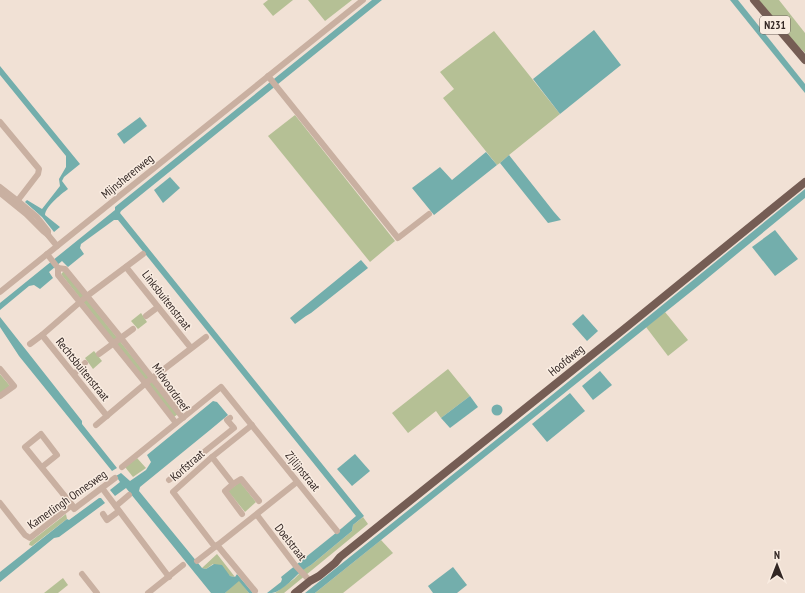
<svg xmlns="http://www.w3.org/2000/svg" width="805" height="593" viewBox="0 0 805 593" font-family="'PT Sans Narrow',sans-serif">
<rect width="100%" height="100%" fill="#f1e1d5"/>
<g fill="#b5c095">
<path d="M268,0H293L273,16L263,4Z"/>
<path d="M308,0H352L325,21Z"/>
<path d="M758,0H779L805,33V53L784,32Z"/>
<path d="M494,31L560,114L509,155L500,163L497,165L443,98L454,89L440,72Z"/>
<path d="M295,115L395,241L370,262L268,136Z"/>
<path d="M64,271L178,414L174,417L61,274Z"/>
<path d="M665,312L688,340L668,356L646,327Z"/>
<path d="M141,313L147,322L138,329L131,321Z"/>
<path d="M94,351L102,361L93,369L85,358Z"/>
<path d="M448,369L470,396L441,418L436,411L408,433L392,413Z"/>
<path d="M0,374L10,386L0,394Z"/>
<path d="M137,458L146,468L133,477L125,467Z"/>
<path d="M240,482L256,502L245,512L228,491Z"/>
<path d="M66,514L67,519L32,546L29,545L30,542Z"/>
<path d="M363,517L368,524L284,593H275L294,579L305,568L311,565L352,531L353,525Z"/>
<path d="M381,540L393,553L343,593H315Z"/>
<path d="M217,554L235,577L230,576L213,564L206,569L202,568Z"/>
<path d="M63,578L68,585L58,593H44Z"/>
<path d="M239,580L249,593H225Z"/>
</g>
<g fill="#73aeac">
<path d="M372,0H382L121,211L120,213L364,516L353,525L352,531L311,565C298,571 289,586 276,592C274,593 270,593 267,593L281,582L282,579L281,577L342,528L356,516L118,220H114L81,244L80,248L84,254L68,267L62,261L49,272L53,278L40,289L34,285L29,286L0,310V303L115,210V207Z"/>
<path d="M730,0H738L805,84V93Z"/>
<path d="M594,30L621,65L560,114L533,79Z"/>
<path d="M0,66L80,164L64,177L62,181L68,189C60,195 46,206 45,215L60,227L54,232L42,217L25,202L27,200L42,209L60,186L59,179L66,167V156L0,75Z"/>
<path d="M140,117L147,126L124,144L117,134Z"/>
<path d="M486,152L497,165L434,215L412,188L440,167L452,180Z"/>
<path d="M509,155L554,212L561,220L548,223L500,163Z"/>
<path d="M170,177L180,188L163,203L154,190Z"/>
<path d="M805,189V198L698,286L315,593H305L552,395Z"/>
<path d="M775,230L798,259L775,276L752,247Z"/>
<path d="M361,260L368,268L311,313L306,316L295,324L290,318Z"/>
<path d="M583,314L598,331L587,341L572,324Z"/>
<path d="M0,317L82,421V424L117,468L112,471L19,356L0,327Z"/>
<path d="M600,371L612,385L593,400L582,386Z"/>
<path d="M570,393L585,411L547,442L532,424Z"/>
<path d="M470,396L478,407L450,428L441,418Z"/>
<path d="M213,401L217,402L228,415L210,430L140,487L139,491L202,568L206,569L214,564L222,565L230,576L235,577L237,574L253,593H249L239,581L225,593H211L126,488L115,496L110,490L120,482L116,476L121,473L130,481L146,470L151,462L147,455Z"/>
<circle cx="497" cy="410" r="5.5"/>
<path d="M355,454L370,471L352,486L337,469Z"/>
<path d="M99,498H101L105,503L59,537L54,538L0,582V572L67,519L69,520Z"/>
<path d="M453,567L467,585L457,593H433L428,586Z"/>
</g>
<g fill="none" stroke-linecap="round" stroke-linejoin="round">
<g stroke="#c9b0a1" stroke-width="6">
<path d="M268,76L398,238L429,214"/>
<path d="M0,122L39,169L38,174L15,204"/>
<path d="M0,187L18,201L37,217L48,231V235L57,246"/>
<path d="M0,193L26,214L43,231L48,235"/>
<path d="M47,254L58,268"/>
<path d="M126,267L191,348"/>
<path d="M0,292L363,0"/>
<path d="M146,316L158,307"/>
<path d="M42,335L107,416"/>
<path d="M30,344L42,335L87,296L143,254"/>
<path d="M99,354L133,329"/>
<path d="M0,369L14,386L0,396"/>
<path d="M74,374L85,363"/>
<path d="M176,423L142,379L58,275V268L65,269L121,338L183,418"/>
<path d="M96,425L146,383L206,337"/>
<path d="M212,457L233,484"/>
<path d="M42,467L57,455L41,434L25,447L72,505"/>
<path d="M122,467L221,387L337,531"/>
<path d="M169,480L234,428L227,420L230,418"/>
<path d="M102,488L169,577"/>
<path d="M0,503L25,535L30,538L72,505L74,509L115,478"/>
<path d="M116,506L129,495"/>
<path d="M103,514L107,520L119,511"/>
<path d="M242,514L225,491L233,484L241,479L259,501"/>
<path d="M257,515L295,565L310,581"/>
<path d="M217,545L255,591"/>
<path d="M215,547L297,482"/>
<path d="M197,561L215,547L173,492L212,457L252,425"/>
<path d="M82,574L97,593"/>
<path d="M148,593L183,565"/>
</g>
<g stroke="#755d54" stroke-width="8">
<path d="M754,0L805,60"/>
<path d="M295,593L310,581L319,576L335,563L340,557L629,325L805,182"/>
</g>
</g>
<g text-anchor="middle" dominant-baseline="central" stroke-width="3" stroke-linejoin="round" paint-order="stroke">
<rect fill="#f9ece1" stroke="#6e625d" stroke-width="1" x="760" y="16" width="30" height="18" rx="3"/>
<g font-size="11" font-weight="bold" fill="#332724">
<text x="775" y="25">N231</text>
</g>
<g font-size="12" fill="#332724" stroke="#f9ece1">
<text transform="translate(127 176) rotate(-39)">Mijnsherenweg</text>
<text transform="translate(167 300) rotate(52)">Linksbuitenstraat</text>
<text transform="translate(566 360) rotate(-39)">Hoofdweg</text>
<text transform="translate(83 369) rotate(51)">Rechtsbuitenstraat</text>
<text transform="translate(171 387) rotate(55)">Midvoordreef</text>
<text transform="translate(187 465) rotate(-41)">Korfstraat</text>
<text transform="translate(303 471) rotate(51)">Zijlijnstraat</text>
<text transform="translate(67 499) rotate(-35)">Kamerlingh Onnesweg</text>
<text transform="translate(291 542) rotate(52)">Doelstraat</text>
</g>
</g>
<g transform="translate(777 565)" stroke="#f9ece1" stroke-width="3" paint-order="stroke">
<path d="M0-3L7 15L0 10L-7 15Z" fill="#332724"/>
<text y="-6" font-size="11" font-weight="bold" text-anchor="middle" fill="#332724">N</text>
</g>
</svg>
